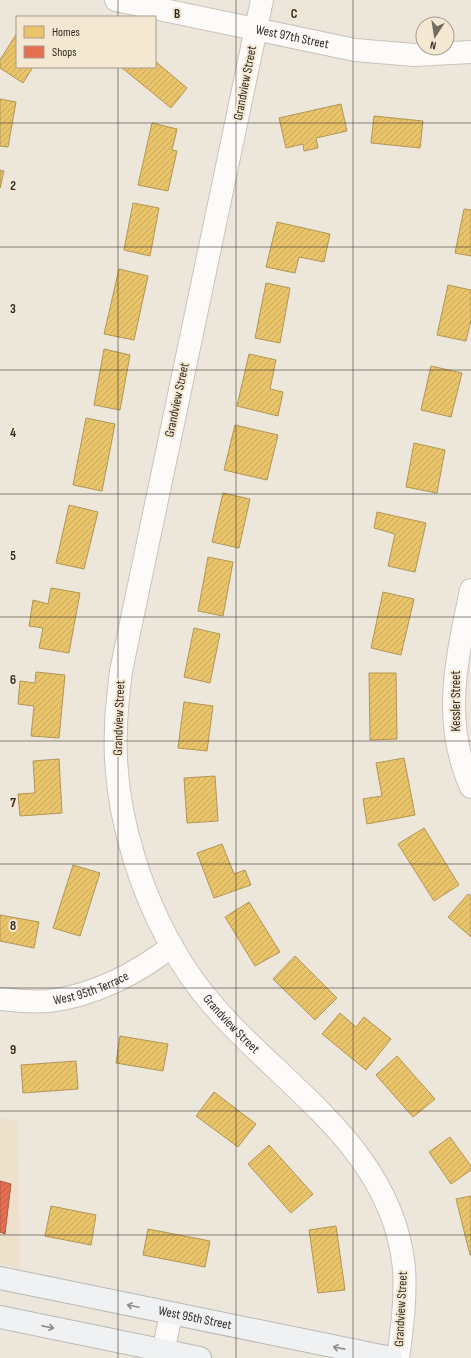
<svg xmlns="http://www.w3.org/2000/svg" width="471" height="1358" viewBox="0 0 471 1358" font-family="'Sofia Sans Condensed',sans-serif">
<defs>
<pattern id="homes-hatch" width="6" height="6" patternUnits="userSpaceOnUse"><rect width="6" height="6" fill="#e9c46a"/><path d="M-1 1l2-2M0 6l6-6M5 7l2-2" fill="none" stroke="#c8a95c"/></pattern>
<pattern id="shops-hatch" width="6" height="6" patternUnits="userSpaceOnUse"><rect width="6" height="6" fill="#e76f51"/><path d="M-1 1l2-2M0 6l6-6M5 7l2-2" fill="none" stroke="#bc5b43"/></pattern>
</defs>
<rect width="100%" height="100%" fill="#ede6da"/>
<path fill="#ede1cc" d="M0,1118L18,1121L20,1269L0,1264Z"/>
<g fill="url(#homes-hatch)" stroke="#b19654">
<path d="M17,33V67H33L23,83L0,68V60Z"/>
<path d="M155,61L187,88L171,108L121,67H155Z"/>
<path d="M0,99L16,102L8,147L0,146Z"/>
<path d="M341,104L347,131L316,138L318,148L304,151L303,144L286,148L279,118Z"/>
<path d="M374,116L423,121L420,148L371,143Z"/>
<path d="M152,123L177,129L172,150L177,151L168,191L138,185Z"/>
<path d="M0,170L4,171L0,188Z"/>
<path d="M133,203L159,208L150,256L124,250Z"/>
<path d="M464,209L471,210V256L455,253Z"/>
<path d="M277,222L330,234L324,262L299,257L295,273L266,267Z"/>
<path d="M119,269L148,276L134,340L104,334Z"/>
<path d="M266,283L290,288L280,343L255,338Z"/>
<path d="M448,285L471,290V320L466,341L437,335Z"/>
<path d="M104,349L130,355L120,410L94,405Z"/>
<path d="M249,354L276,360L270,389L283,392L278,416L237,406Z"/>
<path d="M431,366L462,373L451,417L421,410Z"/>
<path d="M86,418L115,424L102,491L73,485Z"/>
<path d="M235,425L278,435L267,480L224,470Z"/>
<path d="M414,443L445,450L437,493L406,487Z"/>
<path d="M223,493L250,499L239,548L212,542Z"/>
<path d="M69,505L98,512L84,569L56,563Z"/>
<path d="M377,512L426,523L415,572L388,566L395,534L374,528Z"/>
<path d="M208,557L233,562L223,616L198,611Z"/>
<path d="M51,588L80,593L69,653L39,648L43,628L29,626L33,600L48,604Z"/>
<path d="M383,592L414,599L401,655L371,648Z"/>
<path d="M194,628L220,634L210,683L184,677Z"/>
<path d="M36,672L65,675L59,738L31,736L34,706L18,704L20,681L35,683Z"/>
<path d="M369,673H396L397,739L370,740Z"/>
<path d="M184,702L213,706L207,751L178,748Z"/>
<path d="M404,758L415,815L367,824L363,799L382,796L376,763Z"/>
<path d="M59,759L62,813L20,816L18,794L35,793L33,761Z"/>
<path d="M215,776L218,821L187,823L184,778Z"/>
<path d="M424,828L459,885L434,901L398,844Z"/>
<path d="M222,844L234,874L245,870L251,885L214,898L197,853Z"/>
<path d="M73,865L100,873L80,936L53,928Z"/>
<path d="M468,894L471,896V937L448,917Z"/>
<path d="M249,902L280,952L255,966L225,917Z"/>
<path d="M0,915L39,922L34,948L0,941Z"/>
<path d="M295,956L337,998L315,1020L273,979Z"/>
<path d="M340,1013L356,1027L364,1017L391,1039L366,1070L322,1034Z"/>
<path d="M120,1036L168,1044L163,1071L116,1063Z"/>
<path d="M397,1056L435,1099L413,1117L376,1075Z"/>
<path d="M76,1061L78,1089L23,1093L21,1065Z"/>
<path d="M214,1092L256,1124L238,1147L196,1116Z"/>
<path d="M450,1137L471,1166V1170L451,1184L429,1152Z"/>
<path d="M269,1145L313,1194L291,1213L248,1164Z"/>
<path d="M471,1196V1255H470L456,1199Z"/>
<path d="M51,1206L96,1215L91,1245L45,1236Z"/>
<path d="M336,1226L345,1290L318,1293L309,1230Z"/>
<path d="M148,1229L210,1241L205,1267L143,1255Z"/>
</g>
<path fill="url(#shops-hatch)" stroke="#b05a43" d="M0,1181L11,1184L5,1234L0,1232Z"/>
<g fill="none" stroke-linecap="round" stroke-linejoin="round">
<defs>
<g id="minor">
<path id="s1" d="M116,0L355,50L414,55L471,52"/>
<path id="s2" d="M262,0L121,671C119,690 116,710 116,729C112,813 144,909 191,977C260,1076 391,1135 404,1268C406,1298 402,1329 398,1358"/>
<path d="M471,590C457,659 441,720 471,787"/>
<path id="s3" d="M0,999C16,1001 33,1002 49,1001C93,996 138,973 172,946"/>
<path d="M162,1358L171,1314"/>
</g>
<g id="major">
<path id="s4" d="M0,1278L391,1358"/>
<path d="M0,1317L200,1358"/>
</g>
</defs>
<use href="#minor" stroke="#c9c3ba" stroke-width="24"/>
<use href="#major" stroke="#b9b9b8" stroke-width="24"/>
<use href="#minor" stroke="#fcfbf9" stroke-width="22"/>
<use href="#major" stroke="#f0f1f2" stroke-width="22"/>
</g>
<defs><path id="oneway-shaft" d="M-6 0H5M1.5-3L5.5 0L1.5 3" fill="none" stroke-width="1.6" stroke-linecap="round" stroke-linejoin="round"/></defs>
<g stroke="#908e8a">
<use href="#oneway-shaft" transform="translate(133 1306) rotate(-168)"/>
<use href="#oneway-shaft" transform="translate(48 1327) rotate(11)"/>
<use href="#oneway-shaft" transform="translate(339 1348) rotate(-169)"/>
</g>
<path fill="none" stroke="#2f2a22" stroke-width="1" stroke-opacity="0.55" d="M118,0V17M236,0V1358M353,0V1358M118,67V1358M0,123H471M0,247H471M0,370H471M0,494H471M0,617H471M0,741H471M0,864H471M0,988H471M0,1111H471M0,1235H471"/>
<g text-anchor="middle" dominant-baseline="central" stroke-width="4" stroke-linejoin="round" paint-order="stroke">
<g font-size="13" fill="#2f2a22" stroke="#f5e8d2">
<text stroke="none"><textPath href="#s1" startOffset="180">West 97th Street</textPath></text>
<text transform="translate(245 83) rotate(-79)">Grandview Street</text>
<text transform="translate(177 400) rotate(-78)">Grandview Street</text>
<text transform="translate(456 701) rotate(-90)">Kessler Street</text>
<text transform="translate(119 718) rotate(-88)">Grandview Street</text>
<text stroke="none"><textPath href="#s3" startOffset="93">West 95th Terrace</textPath></text>
<text stroke="none"><textPath href="#s2" startOffset="1069">Grandview Street</textPath></text>
<text transform="translate(401 1309) rotate(-87)">Grandview Street</text>
<text stroke="none"><textPath href="#s4" startOffset="199">West 95th Street</textPath></text>
</g>
</g>
<g font-size="13" text-anchor="middle" font-weight="bold" fill="#2f2a22" stroke="#f5e8d2" stroke-width="4" stroke-linejoin="round" paint-order="stroke">
<text x="177" y="18">B</text>
<text x="294" y="18">C</text>
<text x="13" y="190">2</text>
<text x="13" y="313">3</text>
<text x="13" y="437">4</text>
<text x="13" y="560">5</text>
<text x="13" y="684">6</text>
<text x="13" y="807">7</text>
<text x="13" y="930">8</text>
<text x="13" y="1054">9</text>
</g>
<rect x="16" y="16" width="140" height="52" fill="#f5e8d2" stroke="#a69c8c"/>
<rect x="24" y="26" width="20" height="12" fill="#e9c46a" stroke="#a69c8c"/>
<text x="52" y="36" font-size="12" fill="#2f2a22">Homes</text>
<rect x="24" y="46" width="20" height="12" fill="#e76f51" stroke="#a69c8c"/>
<text x="52" y="56" font-size="12" fill="#2f2a22">Shops</text>
<g transform="translate(435 36) rotate(192)"><circle r="19" fill="#f5e8d2" stroke="#a69c8c"/>
<path d="M0-3L7 15L0 10L-7 15Z" fill="#726c62"/>
<text y="-6" font-size="11" font-weight="bold" text-anchor="middle" fill="#2f2a22">N</text>
</g>
</svg>
